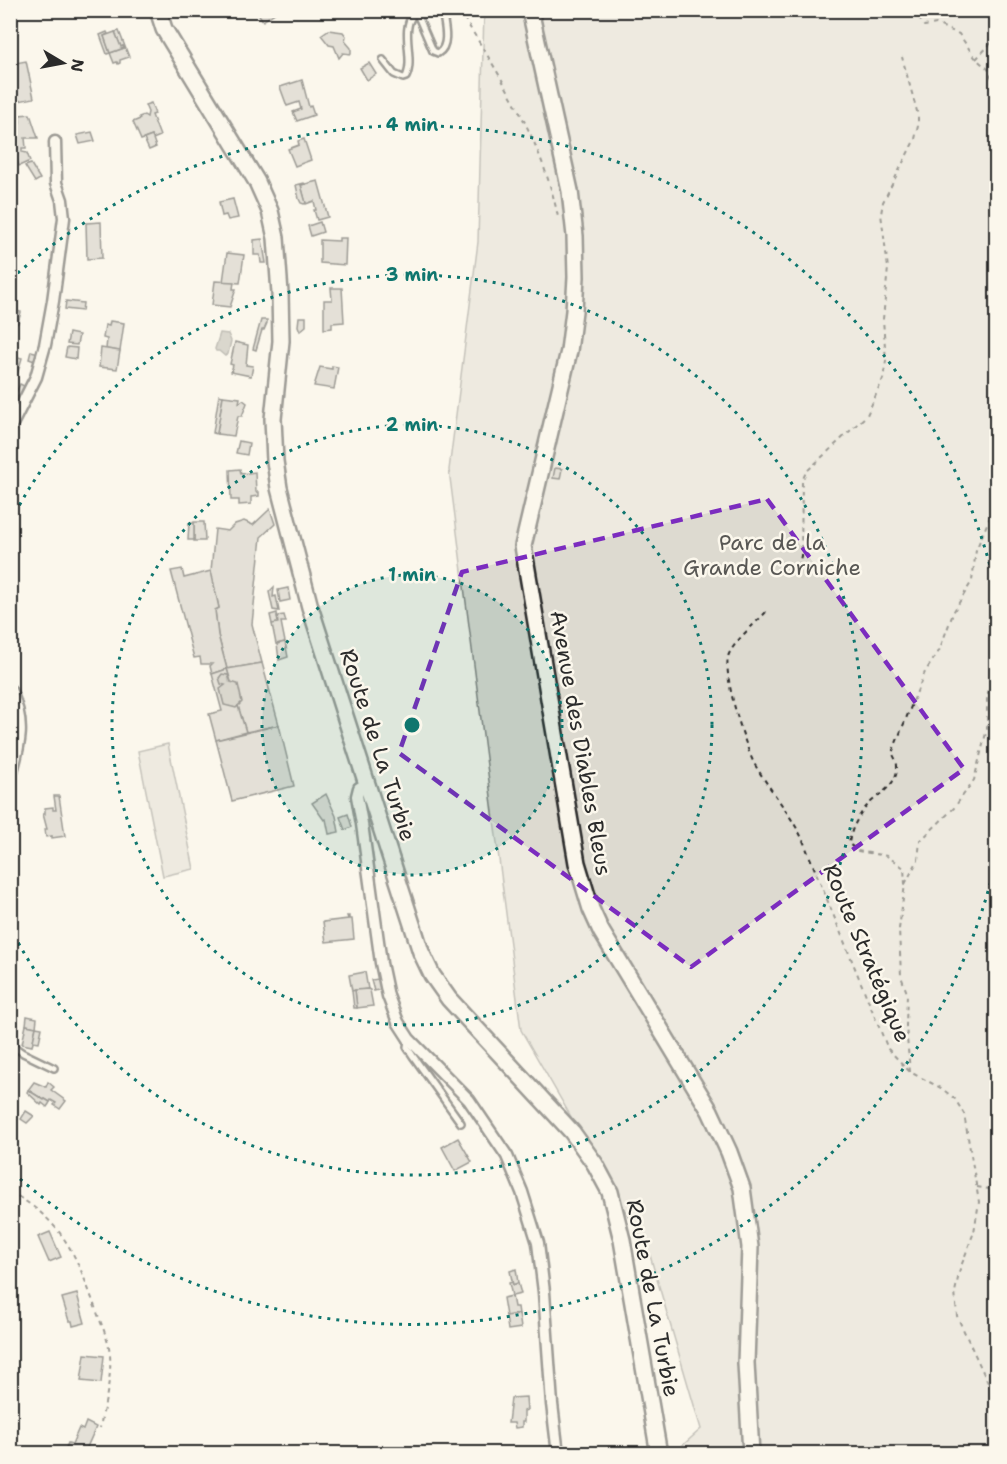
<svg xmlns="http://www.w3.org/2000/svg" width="1007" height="1464" viewBox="0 0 1007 1464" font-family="'Shantell Sans',sans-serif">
<rect width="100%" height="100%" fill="#fbf7ec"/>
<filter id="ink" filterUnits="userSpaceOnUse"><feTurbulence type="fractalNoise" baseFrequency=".0167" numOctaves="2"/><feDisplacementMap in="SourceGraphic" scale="12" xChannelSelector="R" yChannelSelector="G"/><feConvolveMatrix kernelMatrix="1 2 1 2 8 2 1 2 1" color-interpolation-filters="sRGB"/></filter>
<g filter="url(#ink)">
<g fill="#dddad0" stroke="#84827e" stroke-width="1.5">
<path d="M484,11H996V1453H674L701,1429L649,1252L521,1030L449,470L478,242Z"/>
<path d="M168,744L194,869L163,876L138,751Z"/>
</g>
<g fill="#b1afa7" stroke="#7b7a75" stroke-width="1.5">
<path d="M220,333L228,334L231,341L228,354L225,356L219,351H216L215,349Z"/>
<path d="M222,674L228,675L229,682L238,684L242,702L236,708L224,705L220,689L225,685L221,684L219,678Z"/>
</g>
<g fill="#c7c4bc" stroke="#2b2b2b" stroke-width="1.5">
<path d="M256,10H275L276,12L263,21Z"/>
<path d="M328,30L343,32L346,36L345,41L351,48V54L343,53L339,58L334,46L329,45L321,35Z"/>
<path d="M119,31L129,57L120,60V63L118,64L117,62L114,63L110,53L124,48L123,46L121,47L115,32Z"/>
<path d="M107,32L108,34L104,36L110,53L107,54L100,35Z"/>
<path d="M115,32L121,47L123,46L124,48L110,53L104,36Z"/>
<path d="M26,61L34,98L19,101L17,95L11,96L10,64Z"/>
<path d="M369,63L376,74L367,80L360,68Z"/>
<path d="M302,80L309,107L311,106L314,115L297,121L293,112L301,109L299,102L287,106L280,87Z"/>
<path d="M151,103L155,114L152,115L160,136L153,139L152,136L141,140L133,122L140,119L139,117L144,115L147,117L148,112L145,105Z"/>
<path d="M30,114L38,138H25L26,148H22V152L27,153L30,161L19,166L16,158L10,159V123L20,122L19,115Z"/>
<path d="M92,132L95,141L80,144L77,135Z"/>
<path d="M152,136L156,147L149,150L144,139Z"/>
<path d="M304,139L311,160L295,166L288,149L299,145L298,141Z"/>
<path d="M31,164L40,179L35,182L25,166Z"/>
<path d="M318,181L328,217L317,220L314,210H316L314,201L306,204L301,185Z"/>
<path d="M304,183L305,184L301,185L306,203L304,204L301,203L299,199L296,185Z"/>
<path d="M233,199L238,218L228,220L226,215L222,216L219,202Z"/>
<path d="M101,222L102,258L87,259L86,223Z"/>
<path d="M320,222L323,232L311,236L308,226Z"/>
<path d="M339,238H346L345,265L320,263V240L339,241Z"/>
<path d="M262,239L266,263H261L260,255H254V240Z"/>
<path d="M227,253L244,255L240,283L223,282Z"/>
<path d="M215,281L234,282L233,289H236L230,307L212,305Z"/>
<path d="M331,288H342L344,322L332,323V328L324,329V300H332Z"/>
<path d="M66,301L83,303L82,311L65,309Z"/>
<path d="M10,310L21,312L18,323L15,325L13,338L10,337Z"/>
<path d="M299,317H306V326L300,331L298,326Z"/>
<path d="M261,320H267V323L264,330H262L256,350L253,349Z"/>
<path d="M110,321L124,323L120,351L106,349L107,339L103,338L105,325L109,326Z"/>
<path d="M69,333L79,335L77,345L67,344Z"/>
<path d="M235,342L248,345L246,365L253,366L251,376L231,372L233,365L230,364Z"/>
<path d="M67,347L77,348L76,359L65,357Z"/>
<path d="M101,348L120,351L117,369L99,367Z"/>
<path d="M31,351L39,353L37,362L29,359Z"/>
<path d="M10,355L22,358L14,385L10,384Z"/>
<path d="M332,366L338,367L334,389L314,386L320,367L332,369Z"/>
<path d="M20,384L26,387L21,397L15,395Z"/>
<path d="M219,395L223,396L217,434L213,433Z"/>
<path d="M223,396L240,398L239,403L243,400L247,403L242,416H238L234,436L217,434Z"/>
<path d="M239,441L249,443L247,455L236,453Z"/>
<path d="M555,468L562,469L560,479L553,478Z"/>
<path d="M240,469L241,474L255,472L256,492H259V496L251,497V504L239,505V500H231L230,470Z"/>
<path d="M270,509L275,524L261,537L252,624L262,663L227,669L218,635L215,610L219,608L211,571L215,529L228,531L235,524L244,521L253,525Z"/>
<path d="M194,522H204L205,541H194Z"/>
<path d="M189,523H194V540H188Z"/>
<path d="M182,569L184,578L211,571L219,608L215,610L218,635L227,669L212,674L210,666L212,664H201L200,657L194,658L171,571Z"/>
<path d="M274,587L273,597L276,596L279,611L273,610L269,592Z"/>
<path d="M288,588L290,600L280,602L278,590Z"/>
<path d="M277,613L278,623L272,624L270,615Z"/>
<path d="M284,615L286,622H281L285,642L276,644L272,624L278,623L277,616Z"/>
<path d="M285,642L288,657L279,660L277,644Z"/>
<path d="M262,663L279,725L246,732L238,706L242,702L238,684L231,682L227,669Z"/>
<path d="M227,669L231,682L228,675L222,674L219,678L221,684L225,685L220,689L224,705L236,708L238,706L246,732L216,740L209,714L222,711L212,674Z"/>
<path d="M279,725L294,786L232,801L216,740Z"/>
<path d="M326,794L336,816L339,832L329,834L326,819L324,820L312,803Z"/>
<path d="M54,796H59L65,836L52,838V836L46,837L45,829H47L43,814H45V808L53,807V810H56Z"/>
<path d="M348,814L352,827L345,830L340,817Z"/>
<path d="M347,916H349V919H352L354,939L326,942L323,922L348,919Z"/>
<path d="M365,972L368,989L352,991L349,975Z"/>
<path d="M378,979L382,989L374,991L371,980Z"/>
<path d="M368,989L370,990L373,1006L357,1008L355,990Z"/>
<path d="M355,990L357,1008H354L352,991Z"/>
<path d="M27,1016L37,1018L36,1027L26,1025Z"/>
<path d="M26,1025L36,1027L32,1046L22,1044Z"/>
<path d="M36,1027L42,1028L39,1042L33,1041Z"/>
<path d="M34,1082L46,1087L48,1082L54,1087L51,1090L66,1101L60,1109L54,1105L56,1103L51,1100L50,1102L45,1099L44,1100L28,1090Z"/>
<path d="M28,1090L44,1100L45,1099L50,1102L49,1104L47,1107L42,1103L41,1105L27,1092Z"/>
<path d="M26,1111L34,1116L27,1123L21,1119Z"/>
<path d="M458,1138L472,1162L455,1171L442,1147Z"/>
<path d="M50,1232L61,1257L49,1262L38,1237Z"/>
<path d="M516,1269L518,1283L513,1285L510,1271Z"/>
<path d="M512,1282L513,1285L518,1283L521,1294L512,1296L509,1283Z"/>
<path d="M77,1294L85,1323L73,1326L72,1321H69L62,1298Z"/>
<path d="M512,1296L514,1307H518L519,1314L506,1316L503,1298Z"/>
<path d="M519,1314L521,1328L508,1330L506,1316Z"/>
<path d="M85,1354L104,1356L101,1383L81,1381Z"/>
<path d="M526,1397L527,1410L524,1411V1422H522V1427L515,1428L514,1423H508L511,1398Z"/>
<path d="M86,1422L96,1427L84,1454H73L65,1450L68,1443L72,1444L79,1428L83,1430Z"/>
</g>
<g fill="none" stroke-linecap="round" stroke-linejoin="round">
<defs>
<g id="lane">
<path d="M383,60L394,74L403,78L406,77C415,59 400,31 413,15L418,16L433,51L438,53C451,46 444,23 442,10"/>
<path d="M408,1040L407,1047L413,1056L461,1123"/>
<path d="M10,1044L23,1053L54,1068"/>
</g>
<g id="street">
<path d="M10,428L36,377L45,345L53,301L64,218L62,200L56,183L55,142"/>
<path d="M10,690C26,722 20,745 10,778"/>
<path d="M367,784L359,788L357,796L362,824L381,963L388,996L398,1022L409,1039L469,1100L507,1156L522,1192L538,1243L544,1292L552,1404L558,1454"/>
</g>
<g id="secondary">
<path d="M158,10L164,29L257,182L270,211L276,238L280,293L281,341L273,419L275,461L279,488L310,607L421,952L432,975L449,999L572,1132L595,1164L610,1192L622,1240L659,1454"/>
<path d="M530,10L570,191L575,236L576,277L574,311L569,351L523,546L577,863L591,909L601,931L710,1111L729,1152L742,1188L750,1247L746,1363L751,1454"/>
</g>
</defs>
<use href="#lane" stroke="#2b2b2b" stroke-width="10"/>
<use href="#street" stroke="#2b2b2b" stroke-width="15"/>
<use href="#secondary" stroke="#2b2b2b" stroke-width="20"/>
<g stroke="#2b2b2b" stroke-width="2" stroke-dasharray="4.5 4.5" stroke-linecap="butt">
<path d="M459,10C501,77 542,139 558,217"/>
<path d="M914,10L924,26L936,24L959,34L976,59L988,69L996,87"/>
<path d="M976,59L996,38"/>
<path d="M798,567L801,556L802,481L806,472L867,415L883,379L886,361L883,319L888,268L881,214L883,202L915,139L918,126V115L902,57"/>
<path d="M766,612C754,625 737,638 729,654C721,671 745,747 755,765C770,790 789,812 802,838L888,1049L910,1072L941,1088L955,1099L964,1114L979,1202L974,1232L960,1269L955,1292L957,1316L996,1400"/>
<path d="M905,884L918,860L920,841L954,808L974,780L987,729V695L996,672"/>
<path d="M910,1072L906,1026L907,993L901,976L899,929L905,884L904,868L887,856L858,851L849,844C850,831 858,816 867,806C878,794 898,786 897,766C897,762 894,756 892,753L925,672L939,651L954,611L972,581L976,550L996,503"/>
<path d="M977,1187L996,1190"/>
<path d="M10,1192C62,1220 76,1254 95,1307C101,1324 108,1337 110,1355C112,1379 104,1405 100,1428"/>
</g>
<use href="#lane" stroke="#fbf7ec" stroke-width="5"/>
<use href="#street" stroke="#fbf7ec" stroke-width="10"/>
<use href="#secondary" stroke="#fbf7ec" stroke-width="15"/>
</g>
</g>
<path d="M0 0H1007V1464H0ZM767,499L964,769L691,967L399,753L462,572Z" fill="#fbf7ec" fill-opacity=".55" fill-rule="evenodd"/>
<path fill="none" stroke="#7b2cbf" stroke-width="4.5" stroke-dasharray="12 8" stroke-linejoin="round" d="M767,499L964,769L691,967L399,753L462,572Z"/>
<circle cx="412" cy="725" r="150" fill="#0f766e" fill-opacity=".12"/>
<g fill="none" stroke="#0f766e" stroke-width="3" stroke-dasharray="3 6">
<circle cx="412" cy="725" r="150"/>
<circle cx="412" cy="725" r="300"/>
<path d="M11 521A450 450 0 1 1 11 929"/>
<path d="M995 865A600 600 0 0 1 11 1171M11 279A600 600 0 0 1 995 585"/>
</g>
<g text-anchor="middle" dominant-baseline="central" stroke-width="5" stroke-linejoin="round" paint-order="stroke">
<g font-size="22" fill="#585754" stroke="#fbf7ec">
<text x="772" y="542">Parc de la<tspan x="772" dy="25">Grande Corniche</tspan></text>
</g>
<g font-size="22" fill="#2b2b2b" stroke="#fbf7ec">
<text transform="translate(581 743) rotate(80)">Avenue des Diables Bleus</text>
<text transform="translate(378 745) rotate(72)">Route de La Turbie</text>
<text transform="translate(867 953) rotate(67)">Route Stratégique</text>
<text transform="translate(653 1298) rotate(79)">Route de La Turbie</text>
</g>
</g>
<circle cx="412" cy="725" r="9" fill="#0f766e" stroke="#fbf7ec" stroke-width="3"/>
<g font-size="18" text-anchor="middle" font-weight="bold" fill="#0f766e" stroke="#fbf7ec" stroke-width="5" stroke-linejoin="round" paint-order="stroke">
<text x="412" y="131">4 min</text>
<text x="412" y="281">3 min</text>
<text x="412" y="431">2 min</text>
<text x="412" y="581">1 min</text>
</g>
<rect width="1007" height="1464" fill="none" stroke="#fbf7ec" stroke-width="36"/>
<rect x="18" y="18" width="971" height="1428" fill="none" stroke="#2b2b2b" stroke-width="2" filter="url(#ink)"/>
<g transform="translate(63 63) rotate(100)" stroke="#fbf7ec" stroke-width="4.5" paint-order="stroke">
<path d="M0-4.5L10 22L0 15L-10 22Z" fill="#2b2b2b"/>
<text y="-9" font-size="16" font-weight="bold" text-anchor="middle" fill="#2b2b2b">N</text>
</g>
</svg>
